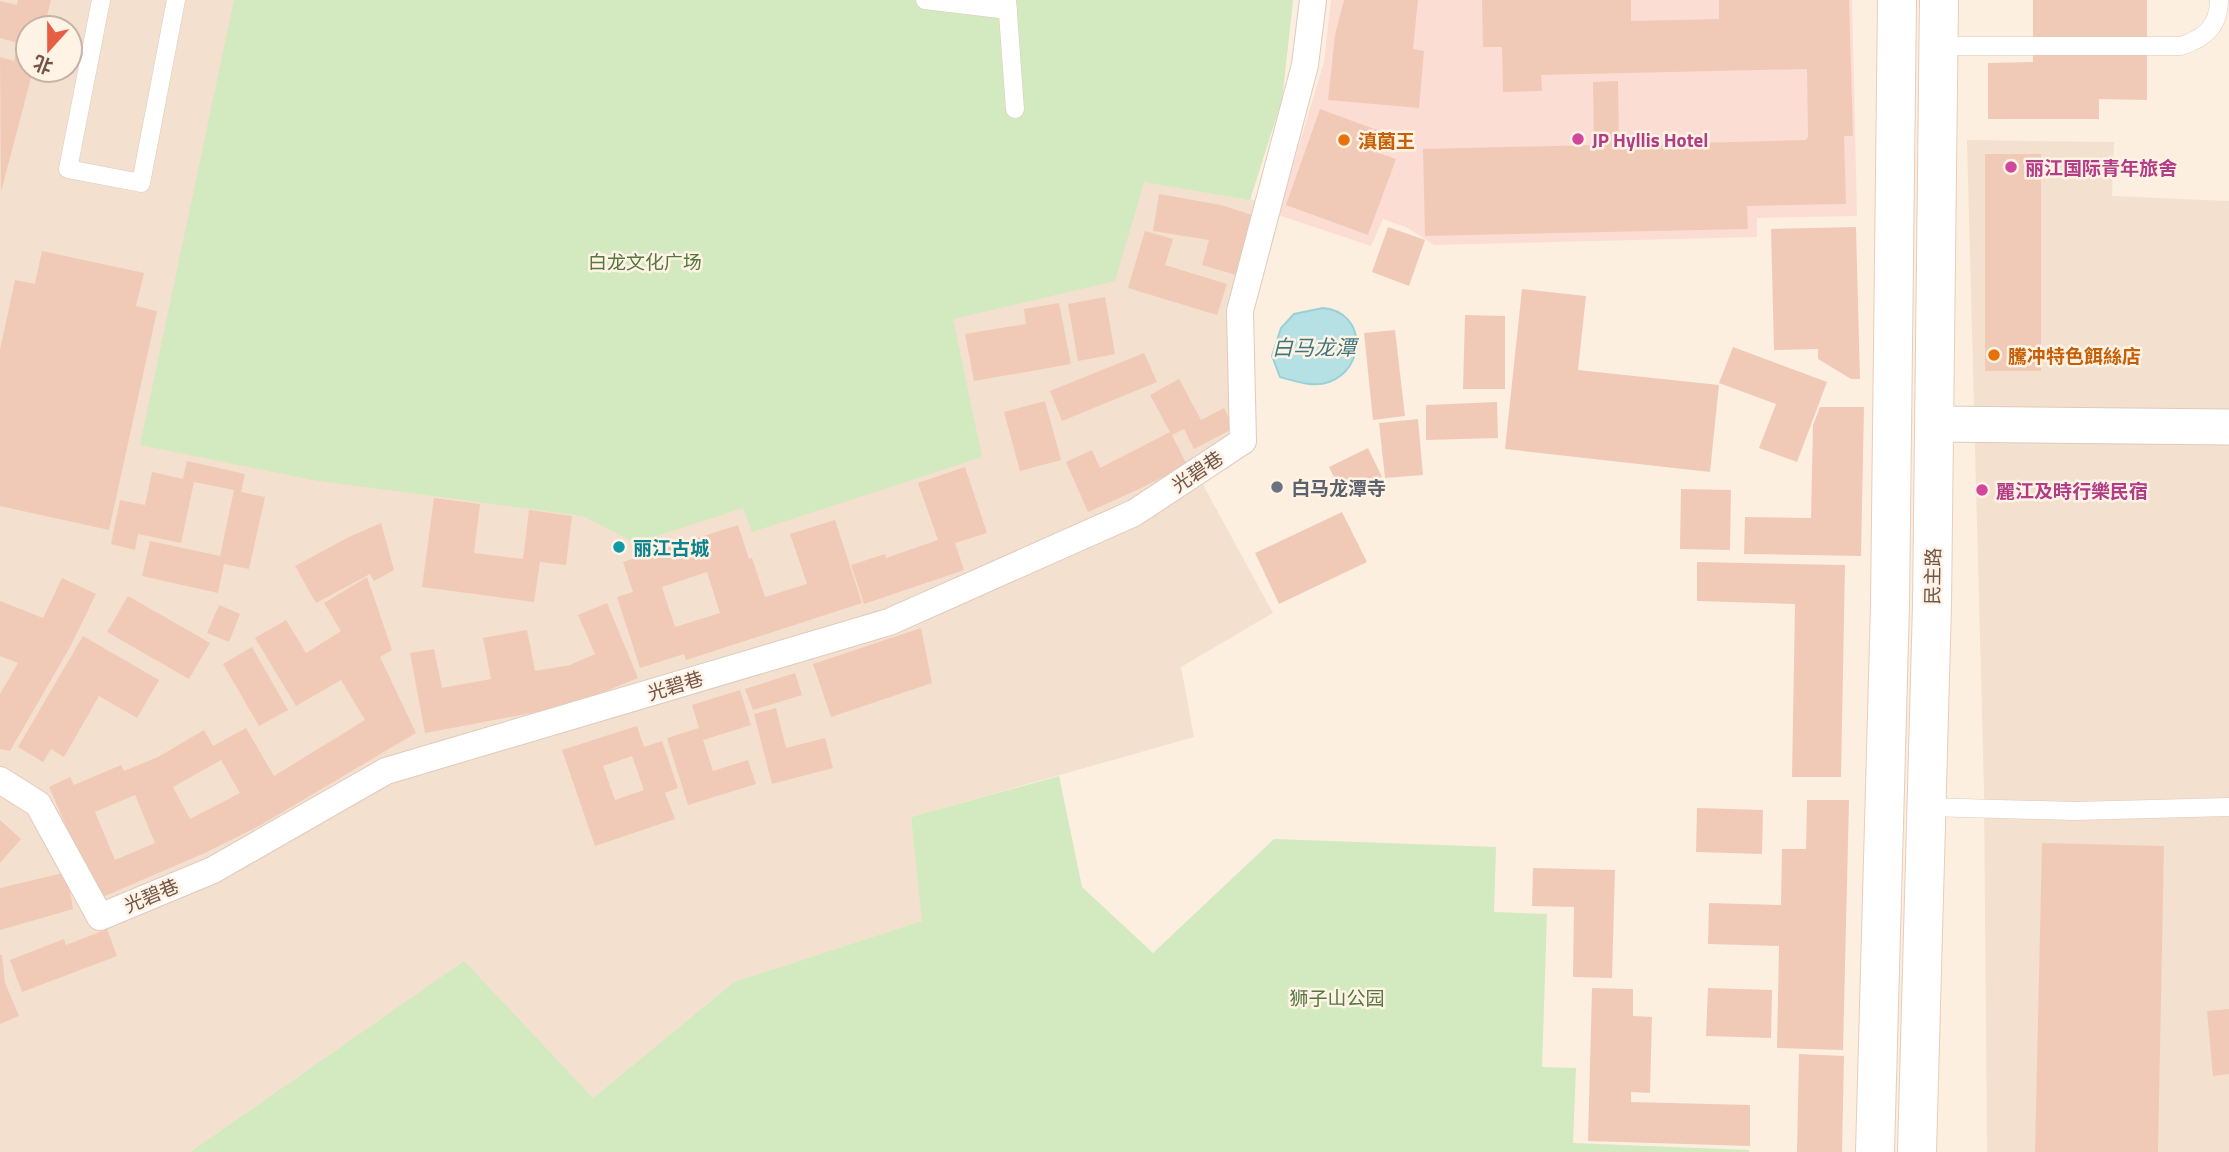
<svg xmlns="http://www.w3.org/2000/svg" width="2229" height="1152" viewBox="0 0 2229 1152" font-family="'Titillium Web','Noto Sans SC',sans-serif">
<rect width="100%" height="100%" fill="#fcefe0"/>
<g fill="#f3e0ce" fill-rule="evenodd">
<path d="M0,0H1293L1282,99L1250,199L1275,207L1248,317L1253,451L1201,481L1273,613L1181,667L1194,737L911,817L923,921L734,982L593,1098L463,962L190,1152H0ZM28,28H70V70H28Z"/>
<path d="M1967,140L2114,142L2112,196L2229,201V1152H1987L1984,790Z"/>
</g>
<path fill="#fcddd3" d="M1331,0H1852L1857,216L1757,218V237L1434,245L1408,228L1383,219L1371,246L1278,215L1324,62Z"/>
<g fill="#d3e9bf">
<path d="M234,0H1293L1282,99L1250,200L1144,182L1115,281L953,319L982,457L752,532L743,508L635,543L583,516L313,480L140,445Z"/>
<path d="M1059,776L1082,887L1153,953L1274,839L1496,847L1494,912L1547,914L1542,1067L1576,1068L1573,1143L1749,1150V1152H190L464,961L593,1098L734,982L922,921L911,817Z"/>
</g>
<path fill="#b5e1e5" stroke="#9bd1d6" stroke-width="2" d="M1323,308C1367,312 1366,369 1329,382C1313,388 1295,381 1280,377L1272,356L1281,328L1294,314Z"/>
<g fill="#f1cab7" fill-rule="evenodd">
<path d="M18,0H51L44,28H28V70H33L1,192L0,57L14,61L18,43L0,38V1L17,5Z"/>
<path d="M1344,0H1418L1413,49L1424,51L1419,108L1328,100L1335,35Z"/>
<path d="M1482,0H1631V21L1719,19V0H1849L1853,136H1844L1846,204L1747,206L1748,229L1425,236L1423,149L1594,145L1593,82L1618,81L1619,145L1806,140L1808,137L1807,69L1541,75L1542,91L1503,92L1502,47H1483Z"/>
<path d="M2033,0H2147V100L2099,99V119H1988V63L2033,62Z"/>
<path d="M1320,109L1377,130L1370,150L1396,159L1368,235L1286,205Z"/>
<rect x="1985" y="154" width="56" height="217"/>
<path d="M1159,194L1221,205L1255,216L1236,275L1202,265L1209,240L1153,231Z"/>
<path d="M1388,227L1425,240L1409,286L1372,272Z"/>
<path d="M1856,227L1860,379H1851L1818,359V349L1774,350L1771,229Z"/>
<path d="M1145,231L1173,239L1165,265L1227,284L1217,315L1128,288Z"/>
<path d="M42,251L144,273L136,306L157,311L109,530L0,506V350L15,280L35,284Z"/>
<path d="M1522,289L1586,296L1578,370L1719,385L1710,472L1505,449Z"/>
<path d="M1105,297L1115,354L1078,361L1068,304Z"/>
<path d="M1059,303L1071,364L974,381L965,334L1026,324L1024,309Z"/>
<path d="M1465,315L1505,316V389H1463Z"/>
<path d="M1395,330L1405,416L1373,420L1364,333Z"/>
<path d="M1733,347L1827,382L1797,462L1759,448L1776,404L1719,383Z"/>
<path d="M1144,353L1157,382L1062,421L1050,391Z"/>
<path d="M1179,379L1201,420L1224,408L1234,428L1194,449L1184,429L1172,435L1187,465L1137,490L1088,512L1066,462L1092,450L1100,468L1170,432L1150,395Z"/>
<path d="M1045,401L1061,460L1020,471L1004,412Z"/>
<path d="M1497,402L1498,438L1426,440V405Z"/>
<path d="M1820,407H1864L1861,556L1744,554L1745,517L1811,518L1813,425Z"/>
<path d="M1418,419L1423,475L1385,478L1379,423Z"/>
<path d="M1368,448L1382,477L1343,496L1329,467Z"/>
<path d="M187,461L245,474L241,492L265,497L249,569L224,564L218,593L142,576L150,541L220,556L234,490L194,482L181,543L138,534L135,550L111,544L120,500L145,505L152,472L183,479Z"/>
<path d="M965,467L987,533L955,543L964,570L864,604L851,565L885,554L886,558L938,540L918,483Z"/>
<path d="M1681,489L1731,490L1730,550L1680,549Z"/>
<path d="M434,498L480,504L474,553L523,559L529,510L572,516L566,565L540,562L534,602L422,587Z"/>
<path d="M1342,512L1367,562L1279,604L1255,553Z"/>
<path d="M835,520L862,603L686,660L684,654L640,668L617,597L633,592L623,562L738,525L749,559L752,558L765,597L807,584L790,534ZM707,572L720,613L675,627L662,587Z"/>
<path d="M381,523L394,570L374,581L370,574L316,603L295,566L349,537Z"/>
<path d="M1697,562L1845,565L1841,777H1792L1795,604L1697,601Z"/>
<path d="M367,577L392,650L380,657L416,733L259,826L207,852L98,899L49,787L70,777L74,785L121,765L124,771L158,757L204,730L213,746L246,728L274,776L365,720L341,680L296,706L255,638L286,620L306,653L341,631L324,603ZM221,760L240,793L190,819L173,787ZM135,795L155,843L115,860L95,812Z"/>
<path d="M62,578L96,594L70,647L10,751L0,749V694L18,663L0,656V601L43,618Z"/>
<path d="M128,596L210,643L189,679L107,632Z"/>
<path d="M607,603L638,678L569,706L425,733L410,653L434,649L442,688L491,679L483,638L527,630L535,671L570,665L595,654L578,615Z"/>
<path d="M219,605L240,614L229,642L207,633Z"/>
<path d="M921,628L932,683L831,717L813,664Z"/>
<path d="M83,636L159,680L137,718L99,696L64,757L51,749L43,762L18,747Z"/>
<path d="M252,647L288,710L259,726L223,664Z"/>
<path d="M795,673L802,695L753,710L745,689Z"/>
<path d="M740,690L751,725L703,740L713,771L748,760L756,784L688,805L667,738L699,728L692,705Z"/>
<path d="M776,708L786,748L825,738L833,768L772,784L754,714Z"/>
<path d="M637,726L644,747L662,741L678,788L665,793L675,819L595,846L562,750ZM632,756L644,790L615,800L603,766Z"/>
<path d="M1807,800H1849L1843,1050L1777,1048L1779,946L1708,944L1709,903L1781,905L1782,849H1806Z"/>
<path d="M1697,808L1763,810L1762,854L1696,852Z"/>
<path d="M0,820L21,839L0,863Z"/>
<path d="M2042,843L2164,846L2158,1152H2035Z"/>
<path d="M1533,868L1615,870L1612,978L1573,977L1574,907L1532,906Z"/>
<path d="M67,872L73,909L0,930V888Z"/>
<path d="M107,929L117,956L22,992L10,960L64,939L66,945Z"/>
<path d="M0,955H2L5,983L19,1016L0,1024Z"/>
<path d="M1592,988L1633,989V1016L1652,1017L1650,1093L1631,1092V1102L1750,1105V1146L1588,1141Z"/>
<path d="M1708,988L1772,990L1771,1038L1706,1036Z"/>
<path d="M2229,1009V1074L2213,1076L2207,1011Z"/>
<path d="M1799,1054L1844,1056L1842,1152H1797Z"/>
</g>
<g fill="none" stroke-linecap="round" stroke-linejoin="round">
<defs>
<g id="service">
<path d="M101,0L68,169L141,183L176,0"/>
<path d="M925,0L1008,10"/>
<path d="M1007,0L1015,109"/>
<path d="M1938,46H2181C2205,38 2219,26 2219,0"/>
<path d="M1927,807L2074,811L2229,807"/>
</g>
<path id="pedestrian" d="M0,780L38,804L100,917L213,870L386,771L889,622L1134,513L1243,441L1240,311L1305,65L1313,0"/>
<path id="minor" d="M1934,424L2229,427"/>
<g id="secondary">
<path d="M1875,1152L1890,605L1897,0"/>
<path d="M1917,1152L1932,605L1939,0"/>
</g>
</defs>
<use href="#service" stroke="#e0cabc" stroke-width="19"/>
<use href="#pedestrian" stroke="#e0cabc" stroke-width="28"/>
<use href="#minor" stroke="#e0cabc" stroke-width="37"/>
<use href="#secondary" stroke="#e7cdbc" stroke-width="40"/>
<use href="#service" stroke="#fff" stroke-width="18"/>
<use href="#pedestrian" stroke="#fff" stroke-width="26"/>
<use href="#minor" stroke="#fff" stroke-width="35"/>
<use href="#secondary" stroke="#fff" stroke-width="38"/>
</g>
<g fill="#d1479c" stroke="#fff3e5" stroke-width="2.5">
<circle cx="1578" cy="139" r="7"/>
<circle cx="2011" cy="167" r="7"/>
<circle cx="1982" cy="490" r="7"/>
</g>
<g fill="#e8710a" stroke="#fff3e5" stroke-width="2.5">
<circle cx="1344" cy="140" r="7"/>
<circle cx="1994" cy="355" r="7"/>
</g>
<circle fill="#6b7280" stroke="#fff3e5" stroke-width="2.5" cx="1277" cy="487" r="7"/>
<circle fill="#0f9aa8" stroke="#fff3e5" stroke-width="2.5" cx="619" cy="547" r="7"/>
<g text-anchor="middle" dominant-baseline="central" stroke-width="5" stroke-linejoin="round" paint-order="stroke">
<g font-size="19" font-weight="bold" fill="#b23c85" stroke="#fff3e5" text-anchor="start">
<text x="1592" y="139">JP Hyllis Hotel</text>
<text x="2025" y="167">丽江国际青年旅舍</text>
<text x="1996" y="490">麗江及時行樂民宿</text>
</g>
<g font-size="19" font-weight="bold" fill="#c56008" stroke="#fff3e5" text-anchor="start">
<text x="1358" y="140">滇菌王</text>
<text x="2008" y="355">騰冲特色餌絲店</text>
</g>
<g font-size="19" fill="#547840" stroke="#fff3e5">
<text x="645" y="261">白龙文化广场</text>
<text x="1337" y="997">狮子山公园</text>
</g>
<g font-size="19" fill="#725448" stroke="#fff3e5">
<text transform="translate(1197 471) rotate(-34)">光碧巷</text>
<text transform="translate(1932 576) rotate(-89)">民主路</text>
<text transform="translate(675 685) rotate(-17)">光碧巷</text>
<text transform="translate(151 895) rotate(-23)">光碧巷</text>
</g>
<g font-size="19" font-weight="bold" fill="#5b616d" stroke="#fff3e5" text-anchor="start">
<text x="1291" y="487">白马龙潭寺</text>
</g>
<g font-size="19" font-weight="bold" fill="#0d838f" stroke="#fff3e5" text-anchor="start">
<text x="633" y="547">丽江古城</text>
</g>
<g font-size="21" font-style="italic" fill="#3f787f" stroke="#fff3e5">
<text x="1314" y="347">白马龙潭</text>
</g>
</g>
<g transform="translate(49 49) rotate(201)"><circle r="33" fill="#fff3e5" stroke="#c7b3a6" stroke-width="2"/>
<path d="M0-5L12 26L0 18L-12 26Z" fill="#e65e44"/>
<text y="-10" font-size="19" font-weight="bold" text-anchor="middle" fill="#725448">北</text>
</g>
</svg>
